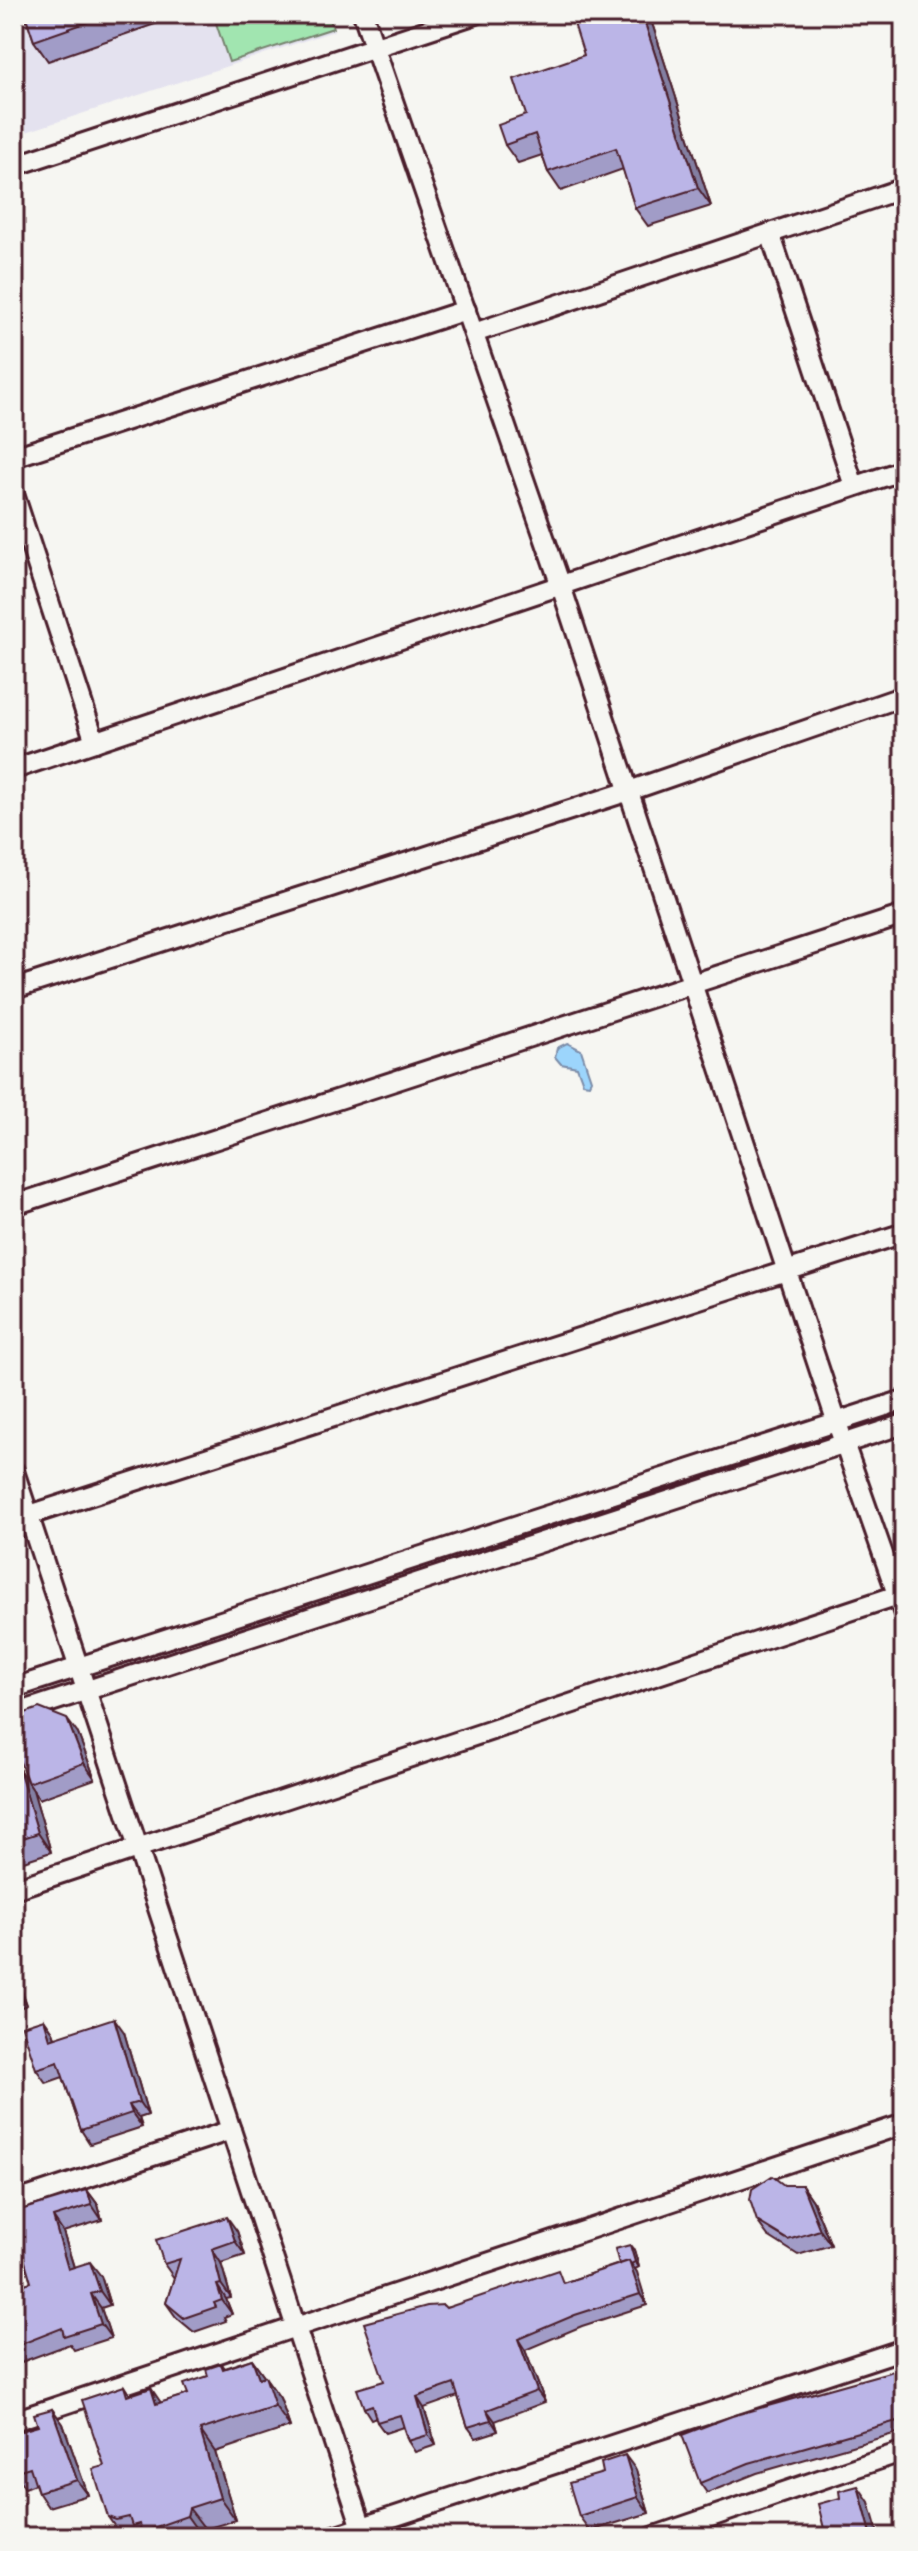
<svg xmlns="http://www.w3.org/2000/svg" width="918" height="2551" viewBox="0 0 918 2551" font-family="Sriracha,sans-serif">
<rect width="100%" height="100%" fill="#f6f6f2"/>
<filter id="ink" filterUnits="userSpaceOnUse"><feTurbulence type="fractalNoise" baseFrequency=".0125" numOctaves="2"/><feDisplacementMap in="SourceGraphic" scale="16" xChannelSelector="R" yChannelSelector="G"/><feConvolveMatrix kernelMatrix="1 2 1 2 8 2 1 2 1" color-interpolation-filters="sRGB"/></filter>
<g filter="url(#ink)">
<path fill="#e4e2ef" d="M14,14H328L334,31L14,136Z"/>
<path fill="#a1e5b0" stroke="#76826e" stroke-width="2" d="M213,14H328L333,28L229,62Z"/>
<path fill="#9cd5fc" stroke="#7b8ca8" stroke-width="2" d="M567,1043L581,1050L591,1080L589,1084L583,1083L577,1067L561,1064L555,1057L557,1048Z"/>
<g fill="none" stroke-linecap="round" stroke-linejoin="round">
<defs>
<g id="street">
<path d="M363,14L561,586L837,1423L904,1614"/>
<path d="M14,166L476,14"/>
<path d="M770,233L854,486"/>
<path d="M474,333L904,188"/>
<path d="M14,457L466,310"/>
<path d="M14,494L95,742"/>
<path d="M14,769L904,470"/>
<path d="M14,989L629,791L904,696"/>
<path d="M14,1205L904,915"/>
<path d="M14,1471L365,2537"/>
<path d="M14,1520L904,1233"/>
<path d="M14,1688L904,1400"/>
<path d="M14,1714L904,1424"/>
<path d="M14,1889L904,1593"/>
<path d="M14,2202L231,2130"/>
<path d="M14,2421L904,2124"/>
<path d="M332,2537L904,2349"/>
<path d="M652,2537L904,2451"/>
</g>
</defs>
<use href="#street" stroke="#4a1f2b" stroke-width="24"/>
<use href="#street" stroke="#f6f6f2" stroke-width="18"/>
</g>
<g fill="#a19cc7" stroke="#4a1f2b" stroke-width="2">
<path d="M25,14H184L48,61L34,41Z"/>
<path d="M649,14L711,206L648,226L635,208L623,169L561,191L548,172L542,155L518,163L505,145L526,115L584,55Z"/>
<path d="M78,1734L95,1779L39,1799L33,1790L51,1852L14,1864V1770L27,1780Z"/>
<path d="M14,1973L17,1977L27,2005L14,2010Z"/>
<path d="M44,2019L53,2032L55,2037L124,2032L148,2115L139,2118L142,2127L90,2144L81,2130L63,2077L46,2083L36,2069Z"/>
<path d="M784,2185H802L813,2201L831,2245L798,2255L768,2236L757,2221Z"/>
<path d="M87,2190L98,2205L102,2220L63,2232L74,2267L101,2276L110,2305L101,2308L111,2338L74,2350L70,2344L16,2364L14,2361V2303L19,2302L31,2282L27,2267L16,2270L14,2268V2212Z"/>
<path d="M237,2231L245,2255L221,2263L231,2298L226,2299L232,2314L224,2317L226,2321L194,2332L176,2317L166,2303L174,2278L164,2264Z"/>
<path d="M634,2250L639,2267L635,2269L647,2305L582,2326L525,2350L545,2402L495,2421L498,2431L476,2438L468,2427L458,2396L424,2408L436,2445L415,2452L408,2441L403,2427L385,2433L377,2422L376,2417L371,2419L364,2408L384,2381L446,2308L566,2282L619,2264Z"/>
<path d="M252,2359L280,2398L290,2427L215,2452L236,2520L205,2529L202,2537H122L108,2517L104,2466L124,2386L130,2395L161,2403L188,2394L221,2364L224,2368Z"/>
<path d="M900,2369L904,2375V2431L757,2473L707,2493L700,2483Z"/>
<path d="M52,2409L63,2424L88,2495L48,2507L38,2492L35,2484L25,2488L14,2472L38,2426Z"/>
<path d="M636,2470L649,2513L590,2531L579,2516Z"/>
</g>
<g fill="#837fa2" stroke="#4a1f2b" stroke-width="2">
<path d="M642,14H649L711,206L698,188Z"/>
<path d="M67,1719L78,1734L95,1779L84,1763Z"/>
<path d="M19,1769L33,1790L51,1852L38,1833Z"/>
<path d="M14,1973L17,1977L27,2005L14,1988Z"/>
<path d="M114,2018L124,2032L148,2115L139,2102Z"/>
<path d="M44,2019L53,2032L60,2052L50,2039Z"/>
<path d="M129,2105L139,2118L142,2127L132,2113Z"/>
<path d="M802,2185L813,2201L831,2245L820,2230Z"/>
<path d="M87,2190L98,2205L102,2220L92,2205Z"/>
<path d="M53,2217L63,2232L79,2284L68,2269Z"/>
<path d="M227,2217L237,2231L245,2255L235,2241Z"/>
<path d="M630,2245L634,2250L639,2267L635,2262Z"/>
<path d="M212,2249L221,2263L231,2298L221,2284Z"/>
<path d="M629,2261L637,2272L647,2305L640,2294Z"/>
<path d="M90,2262L101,2276L110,2305L100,2291Z"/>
<path d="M217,2285L226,2299L232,2314L222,2300Z"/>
<path d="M91,2294L101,2308L111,2338L101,2324Z"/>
<path d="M518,2339L525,2350L545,2402L537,2391Z"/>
<path d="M252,2359L280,2398L290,2427L275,2406L259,2378Z"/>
<path d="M151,2388L166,2410L156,2404Z"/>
<path d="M417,2397L424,2408L436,2445L428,2435Z"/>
<path d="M52,2409L63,2424L88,2495L77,2480Z"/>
<path d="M487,2410L495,2421L498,2431L491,2420Z"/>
<path d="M200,2430L215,2452L236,2520L220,2498Z"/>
<path d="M625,2455L636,2470L649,2513L638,2497Z"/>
<path d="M858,2486L869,2502L879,2537H872Z"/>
<path d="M189,2508L205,2529L202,2537L187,2516Z"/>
</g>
<g fill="#bbb5e7" stroke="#4a1f2b" stroke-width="2">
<path d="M25,14H111L34,41Z"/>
<path d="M571,14H642L698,188L635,208L616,148L548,172L535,134L505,145L498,125L526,115L514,79L584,55Z"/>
<path d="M39,1708L67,1719L84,1763L28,1783L14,1746V1717Z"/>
<path d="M19,1769L38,1833L14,1841V1770Z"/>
<path d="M114,2018L139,2102L129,2105L132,2113L81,2130L58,2062L36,2069L22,2026L44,2019L50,2039Z"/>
<path d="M772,2176L784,2185H802L820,2230L788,2240L757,2221L750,2200L752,2189Z"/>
<path d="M87,2190L92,2205L53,2217L68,2269L90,2262L100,2291L91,2294L101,2324L64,2336L62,2328L14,2347V2303L19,2302L14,2287L31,2282L22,2251L14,2253V2212Z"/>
<path d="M227,2217L235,2241L212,2249L221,2284L217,2285L222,2300L214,2303L216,2307L184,2318L166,2303L180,2259L164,2264L156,2240Z"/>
<path d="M630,2245L635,2262L631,2264L629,2261L619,2264L615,2249Z"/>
<path d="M629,2261L640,2294L575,2315L518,2339L537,2391L487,2410L491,2420L468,2427L454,2384L417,2397L428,2435L408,2441L400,2415L377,2422L372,2405L364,2408L357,2389L384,2381L364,2323L427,2306L443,2305L446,2308L558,2270L563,2283Z"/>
<path d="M252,2359L259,2378L265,2376L275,2406L200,2430L220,2498L189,2508L187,2516L142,2532L139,2524L132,2526L129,2517L116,2520L108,2517L93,2469L104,2466L82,2400L124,2386L127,2396L151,2388L156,2404L188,2394L184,2384L208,2376L206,2369L221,2364L223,2369Z"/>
<path d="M900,2369L904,2381V2419L749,2463L700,2483L682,2435L732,2416Z"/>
<path d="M52,2409L77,2480L38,2492L30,2467L14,2472V2433L38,2426L34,2414Z"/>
<path d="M625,2455L638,2497L579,2516L569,2483L603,2473L601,2463Z"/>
<path d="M858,2486L872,2537H826L818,2504L840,2498L839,2491Z"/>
</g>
</g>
<rect width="918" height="2551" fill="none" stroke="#f6f6f2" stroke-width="48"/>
<rect x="24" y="24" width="870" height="2503" fill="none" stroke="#4a1f2b" stroke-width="3" filter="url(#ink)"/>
</svg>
